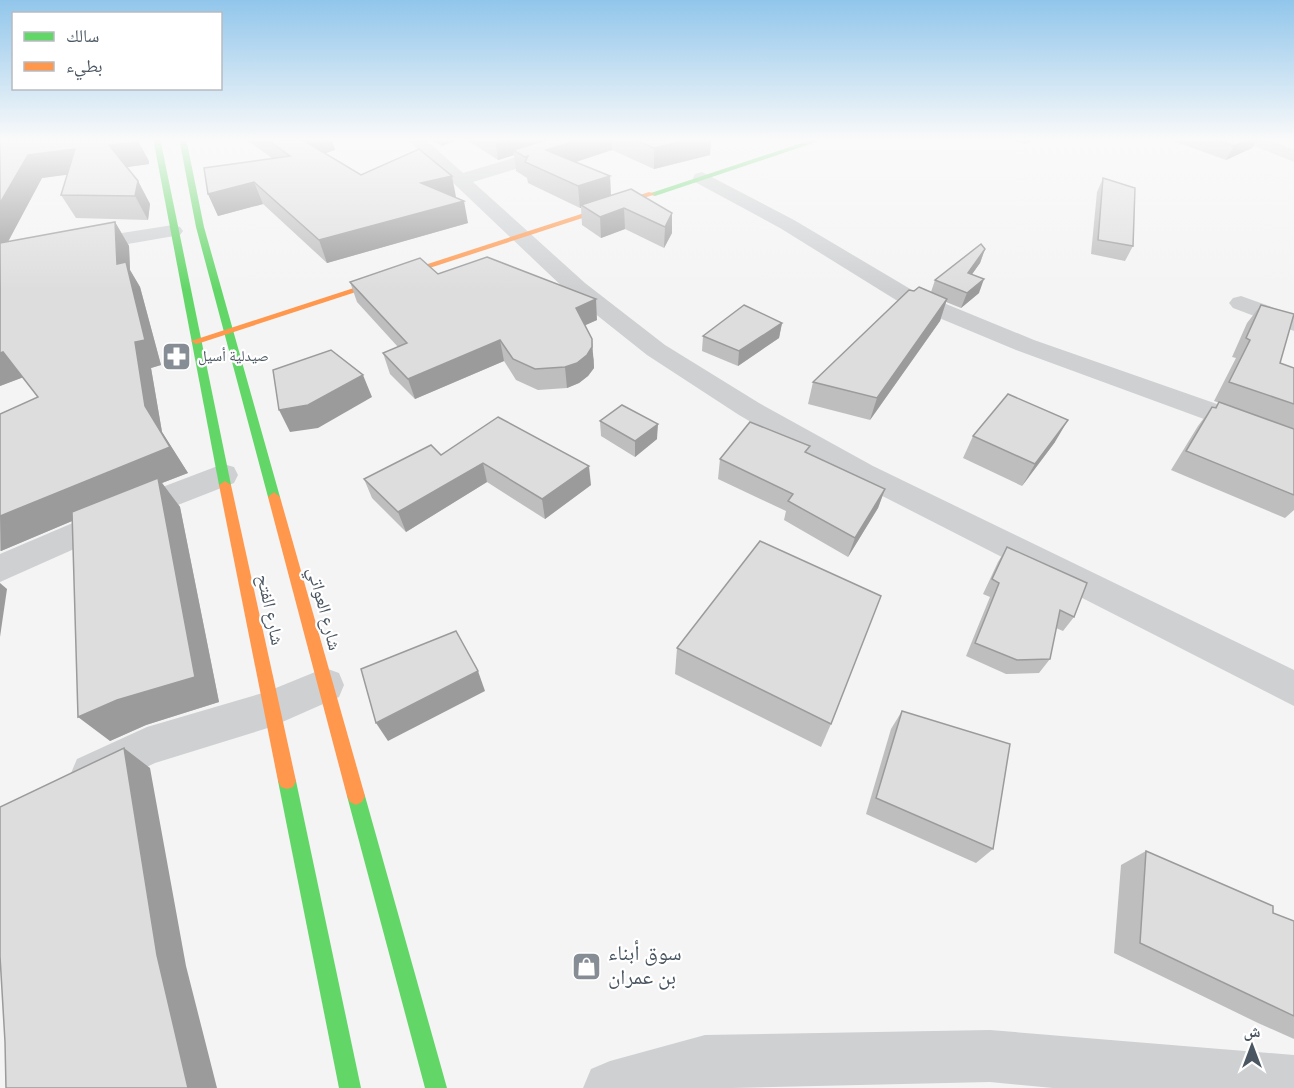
<svg xmlns="http://www.w3.org/2000/svg" width="1294" height="1088" viewBox="0 0 1294 1088" font-family="Overpass,'Noto Naskh Arabic',sans-serif">
<rect width="100%" height="100%" fill="#f4f4f4"/>
<g fill="none" stroke-linecap="round" stroke-linejoin="round">
<g fill="#ced0d2" fill-rule="evenodd">
<path d="M406,138H424L463,173L553,146H565L568,150L565,154L473,182L585,283L665,345L759,403L873,466L1294,670V706L851,480L739,415L647,355L569,293Z"/>
<path d="M1227,138H1264L1294,150V162L1257,147L1229,142Z"/>
<path d="M702,172L794,220L912,290L1034,340L1294,431V452L1016,350L896,300L780,228L695,182L693,178L695,174Z"/>
<path d="M173,225L180,227L183,231L180,235L0,266V252Z"/>
<path d="M1241,296L1294,315V331L1233,308L1229,303L1233,298Z"/>
<path d="M223,464L234,467L238,475L234,483L137,521L0,582V554L115,505Z"/>
<path d="M325,668L339,673L344,685L339,697L271,727L155,763L92,793L77,787L71,773L77,759L147,727L266,692Z"/>
<path d="M990,1030L1294,1055V1088H1053L990,1082L733,1088H583L591,1069L610,1061L705,1035Z"/>
</g>
<g fill="#63d668" fill-rule="evenodd">
<path d="M153,138H160L231,485L225,489L219,485Z"/>
<path d="M179,138H186L204,227L280,497L274,502L268,497L196,227Z"/>
<path d="M817,138H828L655,196L648,194Z"/>
<path d="M287,773L293,775L296,781L361,1088H339L278,781L281,775Z"/>
<path d="M356,787L362,790L365,796L447,1088H425L347,796L350,790Z"/>
</g>
<g fill="#ff974d" fill-rule="evenodd">
<path d="M649,192L656,194L200,343L196,344L191,341Z"/>
<path d="M225,481L231,485L296,781L293,787L287,789L281,787L278,781L219,485Z"/>
<path d="M274,492L280,497L365,796L362,802L356,805L350,802L347,796L268,497Z"/>
</g>
</g>
<g fill="#bebebf">
<path d="M0,138L149,161V164L126,167L138,181L150,204L148,220L76,218L61,195L68,174L42,178L8,242L115,222L129,246L130,270L140,287L161,365L151,368L162,432L188,473L162,483L180,507L219,702L146,725L110,741L72,521L1,551H0V414L38,397L23,377L0,386Z"/>
<path d="M244,138H331L335,150L326,153L361,175L456,197H455L468,223L327,263L263,204L218,216L208,194L272,158Z"/>
<path d="M427,138H461L442,146Z"/>
<path d="M464,138H711L710,155L654,169L612,150L576,162L610,176L611,195L672,213V233L664,248L625,229L601,238L582,225L581,208H580L528,183L527,178L516,171L514,155L498,160Z"/>
<path d="M1009,138H1038L1025,144Z"/>
<path d="M1165,138H1258L1252,148L1226,160Z"/>
<path d="M1103,178L1133,246L1125,261L1091,254L1097,192Z"/>
<path d="M985,249L980,263L972,274L979,293L961,308L946,302L940,321L870,420L808,404L813,382L914,291L931,292L935,280Z"/>
<path d="M438,274L597,320L585,325L594,360V368L588,376L579,383L567,388L538,390L516,380L504,361L415,399L390,374L383,353L398,347L357,302L350,282Z"/>
<path d="M1261,305L1280,363L1294,368V429L1214,401L1236,358L1232,357L1247,323Z"/>
<path d="M782,323L779,338L738,366L702,351L703,336Z"/>
<path d="M1219,402L1294,429V510L1285,518L1171,470L1198,426L1212,407L1214,408Z"/>
<path d="M600,421L657,439L635,457L601,436Z"/>
<path d="M973,436L1055,442L1022,486L963,458Z"/>
<path d="M808,453L885,489L878,508L848,557L784,520L786,511L718,479L720,459Z"/>
<path d="M441,455L591,485L545,519L487,482L406,532L372,498L364,479Z"/>
<path d="M1007,547L1074,617L1063,631L1056,628L1050,659L1039,673L1006,674L966,656L990,597L983,594L998,562Z"/>
<path d="M677,648L831,724L821,747L675,674Z"/>
<path d="M902,711L993,849L976,863L866,814L891,729Z"/>
<path d="M1146,851L1273,913L1294,921V1039L1258,1023L1114,953L1121,865Z"/>
</g>
<g fill="#9b9b9b">
<path d="M331,138L335,150L308,159L301,139Z"/>
<path d="M440,138H461L442,146Z"/>
<path d="M498,138H553L513,150L514,155L498,160L495,139Z"/>
<path d="M585,138H612V150L548,171L546,150Z"/>
<path d="M685,138H711L710,155L654,169V148Z"/>
<path d="M1027,138H1038L1025,144Z"/>
<path d="M1253,138H1258L1252,148L1226,160L1234,146Z"/>
<path d="M137,139L149,161V164L121,168L109,145Z"/>
<path d="M75,149L88,172L42,178L4,249L0,250V203L28,155Z"/>
<path d="M452,176L456,197L426,205L421,183Z"/>
<path d="M610,176L611,198L581,205V208H580L578,186Z"/>
<path d="M138,181L150,204L148,220L135,196Z"/>
<path d="M254,182L263,204L218,216L208,194Z"/>
<path d="M464,201L468,223L327,263L319,240Z"/>
<path d="M624,208L625,229L601,238L600,217Z"/>
<path d="M672,213V233L664,248L665,227Z"/>
<path d="M115,222L129,246L130,270L140,287L161,365L151,368L162,432L188,473L162,483L180,507L219,702L146,725L110,741L78,717L160,484L1,551L0,516L145,406L117,264Z"/>
<path d="M985,249L980,263L963,287L968,273Z"/>
<path d="M984,279L979,293L961,308L967,293Z"/>
<path d="M596,299L597,320L577,329L576,308Z"/>
<path d="M947,299L940,321L870,420L877,398Z"/>
<path d="M782,323L779,338L738,366L739,351Z"/>
<path d="M592,339L594,368L588,376L579,383L567,388L565,367Z"/>
<path d="M500,340L504,361L415,399L408,379Z"/>
<path d="M3,352L24,377L0,386V353Z"/>
<path d="M363,375L372,397L318,428L290,432L279,410Z"/>
<path d="M1068,420L1055,442L1022,486L1035,464Z"/>
<path d="M658,424L657,439L635,457V441Z"/>
<path d="M483,463L487,482L406,532L398,512Z"/>
<path d="M589,466L591,485L545,519L542,499Z"/>
<path d="M885,489L878,508L848,557L855,538Z"/>
<path d="M0,583L7,589L0,637Z"/>
<path d="M478,671L485,691L388,741L376,723Z"/>
<path d="M124,748L150,768L186,966L217,1088H188L157,955Z"/>
</g>
<g fill="#ddddde" stroke="#9b9b9b" stroke-width="1.5">
<path d="M0,138H137L138,142L109,145L138,181L135,196L61,195L75,149L28,155L0,203Z"/>
<path d="M265,138H302L301,139L361,175L419,149L452,176L421,183L464,201L319,240L254,182L208,194L204,168L290,156Z"/>
<path d="M553,138H585L546,150L610,176L578,186L525,162L528,156L525,157L513,150Z"/>
<path d="M631,138H696L654,148Z"/>
<path d="M1210,138H1253L1234,146Z"/>
<path d="M1103,178L1135,188L1133,246L1098,240Z"/>
<path d="M631,189L672,213L665,227L624,208L600,217L581,205Z"/>
<path d="M115,222L117,264L126,262L145,340L135,342L145,406L170,447L0,516V414L38,397L3,352L0,353V243Z"/>
<path d="M981,244L985,249L968,273L984,279L967,293L935,280Z"/>
<path d="M487,257L596,299L576,308L592,339V347L587,355L577,363L565,367L535,369L513,359L500,340L408,379L383,353L407,343L350,282L420,258L438,274Z"/>
<path d="M919,287L947,299L877,398L813,382L909,290L914,291Z"/>
<path d="M744,305L782,323L739,351L703,336Z"/>
<path d="M1261,305L1294,314L1280,363L1294,368V404L1229,382L1250,340L1246,338Z"/>
<path d="M331,350L363,375L308,405L279,410L273,370Z"/>
<path d="M1008,394L1068,420L1035,464L973,436Z"/>
<path d="M1219,402L1294,429V495L1186,451L1212,407L1216,408Z"/>
<path d="M622,405L658,424L635,441L600,421Z"/>
<path d="M498,417L589,466L542,499L483,463L398,512L364,479L431,445L441,455Z"/>
<path d="M750,422L810,446L805,452L885,489L855,538L788,501L793,494L720,459Z"/>
<path d="M158,478L195,677L117,700L78,717L72,512Z"/>
<path d="M760,541L881,596L831,724L677,648Z"/>
<path d="M1007,547L1087,583L1074,617L1060,610L1050,659L1017,660L975,643L999,583L992,579Z"/>
<path d="M456,631L478,671L376,723L361,669Z"/>
<path d="M902,711L1010,744L993,849L876,798Z"/>
<path d="M124,748L157,955L188,1088H6L5,1042L0,956V807Z"/>
<path d="M1146,851L1273,906V913L1294,921V1016L1140,943Z"/>
</g>
<linearGradient id="sky" x2="0" y2="1"><stop stop-color="#91c6eb"/><stop offset="0.48" stop-color="#fafafa"/><stop offset="1" stop-color="#fafafa" stop-opacity="0"/></linearGradient>
<rect width="1294" height="290" fill="url(#sky)"/>
<defs>
<symbol id="pharmacy-square" viewBox="-11 -11 22 22"><rect x="-9" y="-9" width="18" height="18" rx="4" fill="#868d94" stroke="#fff"/><path d="M-2-6h4v4h4v4h-4v4h-4v-4h-4v-4h4Z" fill="#fff"/></symbol>
<symbol id="shop-square" viewBox="-11 -11 22 22"><rect x="-9" y="-9" width="18" height="18" rx="4" fill="#868d94" stroke="#fff"/><path d="M-5-2.5h2.3a2.7 3.5 0 0 1 5.4 0H5L5.5 6h-11ZM-1.5-2.5h3a1.5 2.3 0 0 0-3 0Z" fill="#fff"/></symbol>
</defs>
<g fill-rule="evenodd">
<use href="#pharmacy-square" x="160" y="340" width="33" height="33"/>
<use href="#shop-square" x="570" y="950" width="33" height="33"/>
</g>
<g text-anchor="middle" dominant-baseline="central" stroke-width="4.5" stroke-linejoin="round" paint-order="stroke">
<g font-size="15" fill="#4a5661" stroke="#fff" text-anchor="start">
<text x="198" y="357">صيدلية أسيل</text>
</g>
<g font-size="18" fill="#4a5661" stroke="#fff">
<text transform="translate(323 609) rotate(75)">شارع العواتي</text>
<text transform="translate(269 610) rotate(78)">شارع الفتح</text>
</g>
<g font-size="21" fill="#4a5661" stroke="#fff" text-anchor="start">
<text x="608" y="954">سوق أبناء<tspan x="608" dy="24">بن عمران</tspan></text>
</g>
</g>
<rect x="12" y="12" width="210" height="78" fill="#ffffff" stroke="#b7bbc0" stroke-width="1.5"/>
<rect x="24" y="32" width="30" height="9" fill="#63d668" stroke="#b7bbc0" stroke-width="1.5"/>
<text x="66" y="42" font-size="18" fill="#4a5661">سالك</text>
<rect x="24" y="62" width="30" height="9" fill="#ff974d" stroke="#b7bbc0" stroke-width="1.5"/>
<text x="66" y="72" font-size="18" fill="#4a5661">بطيء</text>
<g transform="translate(1252 1046)" stroke="#ffffff" stroke-width="4.5" paint-order="stroke">
<path d="M0-4.5L10 22L0 15L-10 22Z" fill="#4a5661"/>
<text y="-9" font-size="16" font-weight="bold" text-anchor="middle" fill="#4a5661">ش</text>
</g>
</svg>
